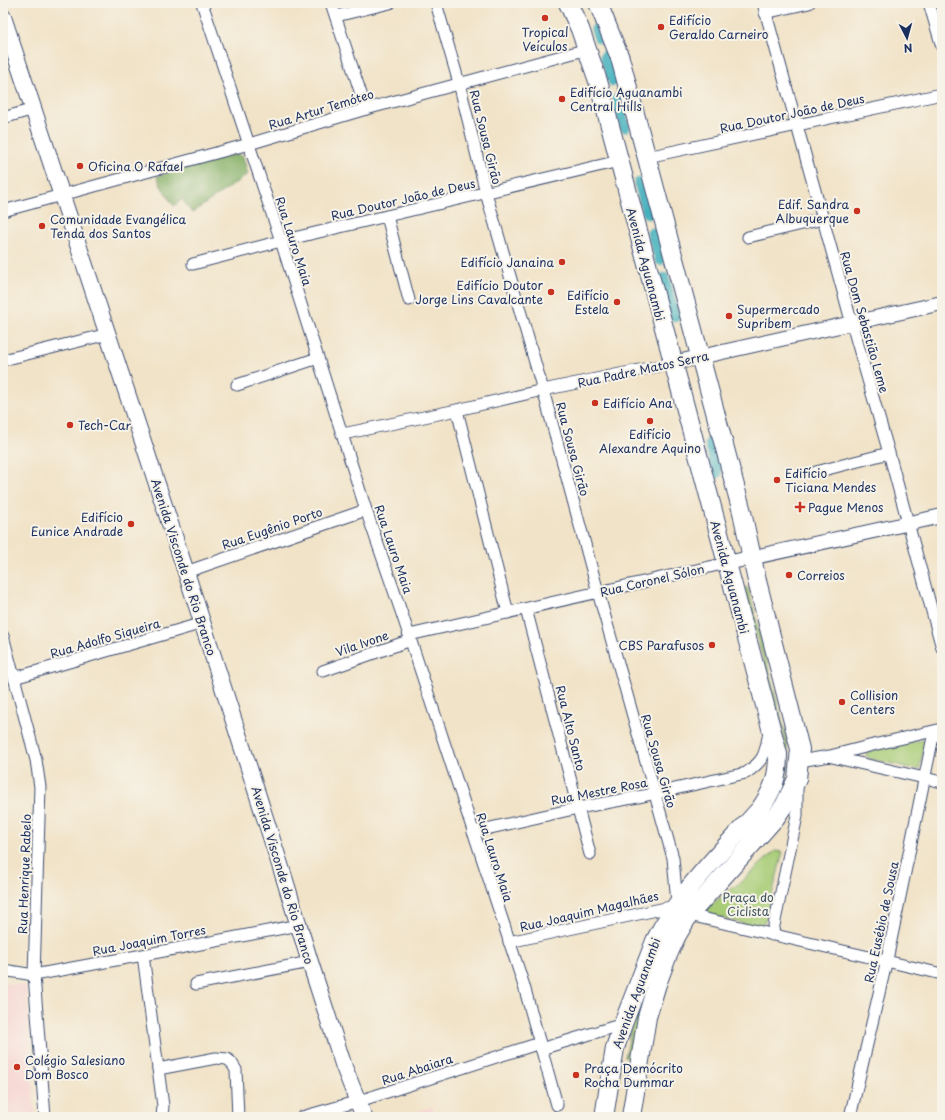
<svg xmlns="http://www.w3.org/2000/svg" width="945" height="1120" viewBox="0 0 945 1120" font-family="'Playpen Sans',sans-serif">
<rect width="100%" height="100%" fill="#f7f3e8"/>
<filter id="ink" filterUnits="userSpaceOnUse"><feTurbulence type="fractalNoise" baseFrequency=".025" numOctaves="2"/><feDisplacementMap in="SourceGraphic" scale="8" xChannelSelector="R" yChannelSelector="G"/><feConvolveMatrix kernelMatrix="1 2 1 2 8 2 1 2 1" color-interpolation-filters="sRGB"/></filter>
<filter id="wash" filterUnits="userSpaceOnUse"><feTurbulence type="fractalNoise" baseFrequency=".012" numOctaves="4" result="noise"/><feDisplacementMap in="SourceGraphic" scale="16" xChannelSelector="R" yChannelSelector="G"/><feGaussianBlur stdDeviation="0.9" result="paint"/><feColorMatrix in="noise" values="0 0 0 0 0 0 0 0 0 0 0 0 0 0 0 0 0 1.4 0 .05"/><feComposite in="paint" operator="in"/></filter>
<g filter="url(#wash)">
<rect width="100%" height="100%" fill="#f1e3c8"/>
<g fill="#f7d0cf">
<path d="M3,983L26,986L35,1117H3Z"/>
<path d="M432,1107L435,1115L442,1113L443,1117H399Z"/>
</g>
<g fill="#a7cc76" stroke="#617e6a">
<path d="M744,588H748L787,740L788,769L784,787L777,800C786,781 787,761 785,741Z"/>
<path d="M922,740L925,743L919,770L868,758L866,754L870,751Z"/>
<path d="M775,851L783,852L765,922L759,927H755L704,913V910L742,881Z"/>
<path d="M647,985L638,1023L634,1059L625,1057L635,1014Z"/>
</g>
<path fill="#85b067" stroke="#507062" d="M237,154L240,155L243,157L248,174L192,213L182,199L174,206L161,186L157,176Z"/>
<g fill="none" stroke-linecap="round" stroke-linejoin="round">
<g stroke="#42b1be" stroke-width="11">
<path d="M596,29L599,38"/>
<path d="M605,56L613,81"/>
<path d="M617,99L625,127"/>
<path d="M639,183L648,214"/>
<path d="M652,233L660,260"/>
<path d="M664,278L675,317"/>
<path d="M710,443L717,473"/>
</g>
</g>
</g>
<g filter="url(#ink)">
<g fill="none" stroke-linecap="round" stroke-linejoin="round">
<defs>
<g id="minor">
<path d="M202,3L281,241L366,510L403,617L524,986L557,1105"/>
<path d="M331,3L366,109"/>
<path d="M436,3L459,83L486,193L543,390L598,592L673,858L677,903"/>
<path d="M763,3L852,324L889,453L942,648"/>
<path d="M929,3L942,47"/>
<path d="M765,13L809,3"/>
<path d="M336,16L390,3"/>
<path d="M3,118L34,109"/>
<path d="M647,157L942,94"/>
<path d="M3,211L249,144L366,109L588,49"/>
<path d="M387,216L409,300"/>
<path d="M748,237L823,219"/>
<path d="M193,264L281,241L619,161"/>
<path d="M3,360L108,334"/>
<path d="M237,385L318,358"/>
<path d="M457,410L508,613"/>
<path d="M343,434L457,410L543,390L673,363"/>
<path d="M816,472L889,453"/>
<path d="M186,572L366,510"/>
<path d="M526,609L590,854"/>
<path d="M409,635L727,563"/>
<path d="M3,636L36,760L40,787L34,975L45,1117"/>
<path d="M323,671L411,640"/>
<path d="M14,678L203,623"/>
<path d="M832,757L942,782"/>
<path d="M799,761L830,756L869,746L942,729"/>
<path d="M473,832L578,808L643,796L746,773C765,760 765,754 769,732"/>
<path d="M689,915L942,974"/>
<path d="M772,935L797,816V785"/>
<path d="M509,942L675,906"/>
<path d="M143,955L163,1106L162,1117"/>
<path d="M3,970L34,975L143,955L299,925"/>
<path d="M196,984L310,962"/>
<path d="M541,1049L623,1024"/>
<path d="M158,1069L216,1058L227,1059L231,1062L236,1070L238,1117"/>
<path d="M302,1117L359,1101L540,1043"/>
<path d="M850,1117L888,955L934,732"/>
</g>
<g id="tertiary">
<path d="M673,363L942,303"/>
<path d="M727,563L942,516"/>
</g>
<path id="secondary" d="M3,17L186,572L283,874L310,962L344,1067L364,1117"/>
<g id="primary">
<path d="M568,3L580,29L598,81L778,754C778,778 773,790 760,809C723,851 680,890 655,941L623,1024L615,1048L604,1117"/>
<path d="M598,3L620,58L742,512L757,581L800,749L797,779L785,804L776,817L689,915L676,937L667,957L657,984L647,1017L631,1117"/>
</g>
</defs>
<use href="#minor" stroke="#3b4a6e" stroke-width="13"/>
<use href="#tertiary" stroke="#3b4a6e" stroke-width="16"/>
<use href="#secondary" stroke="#3b4a6e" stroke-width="18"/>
<use href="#primary" stroke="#3b4a6e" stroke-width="20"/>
<use href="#minor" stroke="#fff" stroke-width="11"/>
<use href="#tertiary" stroke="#fff" stroke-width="14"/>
<use href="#secondary" stroke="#fff" stroke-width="16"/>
<use href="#primary" stroke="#fff" stroke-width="18"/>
</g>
</g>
<g fill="#c8321e" stroke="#f7f3e8" stroke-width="1.5">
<circle cx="545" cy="18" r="4"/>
<circle cx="661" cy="27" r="4"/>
<circle cx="562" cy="99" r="4"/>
<circle cx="80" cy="166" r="4"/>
<circle cx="857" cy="211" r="4"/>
<circle cx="42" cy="226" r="4"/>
<circle cx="562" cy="262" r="4"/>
<circle cx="551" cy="292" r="4"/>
<circle cx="617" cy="302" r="4"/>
<circle cx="729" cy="316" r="4"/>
<circle cx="595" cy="403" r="4"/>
<circle cx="650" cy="421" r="4"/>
<circle cx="70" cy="425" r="4"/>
<circle cx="777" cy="480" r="4"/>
<path d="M798 501h4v4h4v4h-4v4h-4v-4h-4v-4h4z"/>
<circle cx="131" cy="524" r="4"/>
<circle cx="789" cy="575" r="4"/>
<circle cx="712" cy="645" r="4"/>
<circle cx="842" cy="702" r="4"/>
<circle cx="17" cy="1067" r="4"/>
<circle cx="576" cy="1075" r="4"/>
</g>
<g text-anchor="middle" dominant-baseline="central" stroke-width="4" stroke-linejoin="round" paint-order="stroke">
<g font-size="12" fill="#1b2f5e" stroke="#f7f3e8" text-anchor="start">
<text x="669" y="20">Edifício<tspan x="669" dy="14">Geraldo Carneiro</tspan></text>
<text x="545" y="32" text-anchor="middle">Tropical<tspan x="545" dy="14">Veículos</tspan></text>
<text x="570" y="92">Edifício Aguanambi<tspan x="570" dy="14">Central Hills</tspan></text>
<text x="88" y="166">Oficina O Rafael</text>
<text x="849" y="204" text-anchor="end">Edif. Sandra<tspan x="849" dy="14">Albuquerque</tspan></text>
<text x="50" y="219">Comunidade Evangélica<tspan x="50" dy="14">Tenda dos Santos</tspan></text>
<text x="554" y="262" text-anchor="end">Edifício Janaina</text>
<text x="543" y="285" text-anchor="end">Edifício Doutor<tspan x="543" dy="14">Jorge Lins Cavalcante</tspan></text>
<text x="609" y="295" text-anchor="end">Edifício<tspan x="609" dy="14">Estela</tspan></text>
<text x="737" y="309">Supermercado<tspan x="737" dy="14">Supribem</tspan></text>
<text x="603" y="403">Edifício Ana</text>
<text x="78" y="425">Tech-Car</text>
<text x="650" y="434" text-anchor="middle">Edifício<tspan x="650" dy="14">Alexandre Aquino</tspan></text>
<text x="785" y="473">Edifício<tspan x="785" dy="14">Ticiana Mendes</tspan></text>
<text x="808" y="507">Pague Menos</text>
<text x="123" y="517" text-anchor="end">Edifício<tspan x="123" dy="14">Eunice Andrade</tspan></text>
<text x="797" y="575">Correios</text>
<text x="704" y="645" text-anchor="end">CBS Parafusos</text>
<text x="850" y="695">Collision<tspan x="850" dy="14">Centers</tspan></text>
<text x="25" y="1060">Colégio Salesiano<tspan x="25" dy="14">Dom Bosco</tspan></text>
<text x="584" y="1068">Praça Demócrito<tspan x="584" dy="14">Rocha Dummar</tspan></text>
</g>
<g font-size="12" fill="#1b2f5e" stroke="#f7f3e8">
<text transform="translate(321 109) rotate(-17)">Rua Artur Temóteo</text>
<text transform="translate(792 113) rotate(-12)">Rua Doutor João de Deus</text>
<text transform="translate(486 137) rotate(76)">Rua Sousa Girão</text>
<text transform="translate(403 199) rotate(-13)">Rua Doutor João de Deus</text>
<text transform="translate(294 241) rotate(72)">Rua Lauro Maia</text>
<text transform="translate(646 264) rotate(75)">Avenida Aguanambi</text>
<text transform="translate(865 322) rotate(74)">Rua Dom Sebastião Leme</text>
<text transform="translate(643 369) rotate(-12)">Rua Padre Matos Serra</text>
<text transform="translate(573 449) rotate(75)">Rua Sousa Girão</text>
<text transform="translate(272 528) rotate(-19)">Rua Eugênio Porto</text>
<text transform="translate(394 549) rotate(71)">Rua Lauro Maia</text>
<text transform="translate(184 567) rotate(72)">Avenida Visconde do Rio Branco</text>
<text transform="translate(730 577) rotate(75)">Avenida Aguanambi</text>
<text transform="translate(652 580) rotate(-13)">Rua Coronel Sólon</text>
<text transform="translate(105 638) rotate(-16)">Rua Adolfo Siqueira</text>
<text transform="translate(362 643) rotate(-19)">Vila Ivone</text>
<text transform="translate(571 728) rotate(76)">Rua Alto Santo</text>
<text transform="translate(659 761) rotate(74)">Rua Sousa Girão</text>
<text transform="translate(599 791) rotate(-11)">Rua Mestre Rosa</text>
<text transform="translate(495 857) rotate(72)">Rua Lauro Maia</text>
<text transform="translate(24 874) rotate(-88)">Rua Henrique Rabelo</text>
<text transform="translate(283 875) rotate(73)">Avenida Visconde do Rio Branco</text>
<text transform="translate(589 911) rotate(-13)">Rua Joaquim Magalhães</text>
<text transform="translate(881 922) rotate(-78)">Rua Eusébio de Sousa</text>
<text transform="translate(149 940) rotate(-11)">Rua Joaquim Torres</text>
<text transform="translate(636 993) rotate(-70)">Avenida Aguanambi</text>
<text transform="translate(417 1069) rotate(-18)">Rua Abaiara</text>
</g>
<g font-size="12" fill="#3e5664" stroke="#f7f3e8">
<text x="748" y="897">Praça do<tspan x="748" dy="14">Ciclista</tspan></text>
</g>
</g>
<rect width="945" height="1120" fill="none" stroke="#f7f3e8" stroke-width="16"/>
<g transform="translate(907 38) rotate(174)" stroke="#f7f3e8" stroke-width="3" paint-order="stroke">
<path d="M0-3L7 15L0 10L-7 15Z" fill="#1b2f5e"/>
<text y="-6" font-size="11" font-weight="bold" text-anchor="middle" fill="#1b2f5e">N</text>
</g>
</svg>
